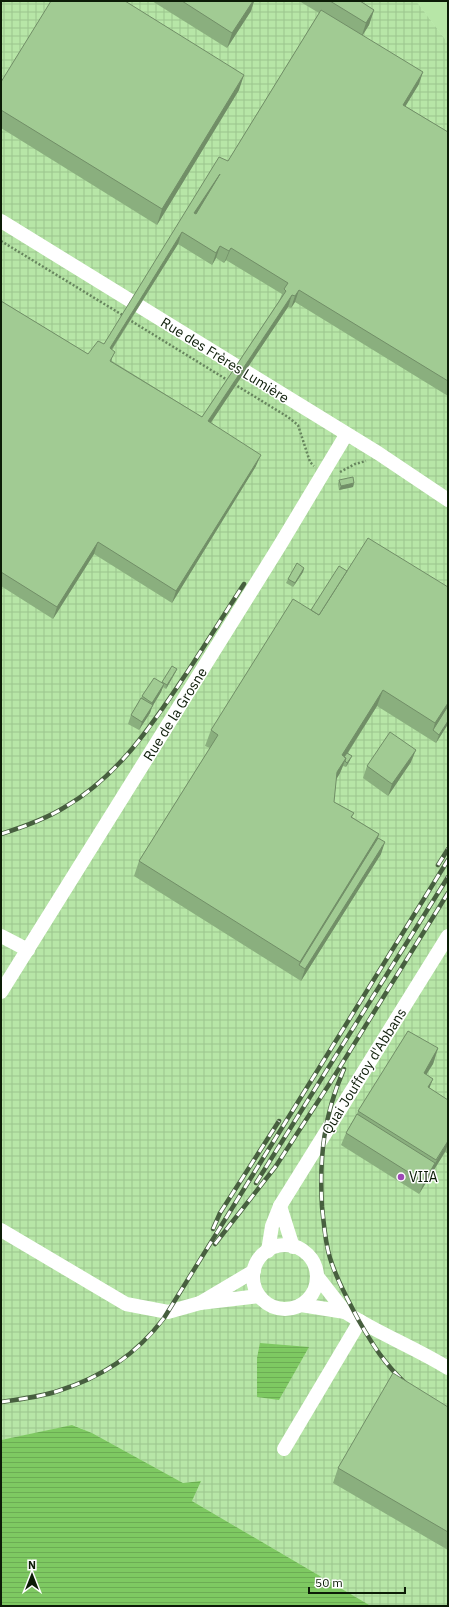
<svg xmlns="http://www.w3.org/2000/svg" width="449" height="1607" viewBox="0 0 449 1607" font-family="'IBM Plex Sans',sans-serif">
<defs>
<pattern id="industrial-grid" width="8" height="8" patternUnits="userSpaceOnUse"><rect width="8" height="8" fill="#b7e6a7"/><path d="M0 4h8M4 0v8" fill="none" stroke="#9cc58e"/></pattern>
<pattern id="water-rules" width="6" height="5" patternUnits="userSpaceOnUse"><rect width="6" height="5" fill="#7ec962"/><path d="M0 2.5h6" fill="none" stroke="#6cac54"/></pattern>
</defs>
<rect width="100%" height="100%" fill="#c5f0b7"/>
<path fill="#b7e6a7" d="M416,1H448V43Z"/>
<path fill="url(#industrial-grid)" d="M1,1H416L448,43V1606H371L192,1501L200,1481L183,1483L92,1433L73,1425L1,1440Z"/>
<g fill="url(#water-rules)">
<path d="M260,1343L309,1347L279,1400L257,1397V1358Z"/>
<path d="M72,1425L92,1433L183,1483L201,1481L192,1501L371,1606H1V1440Z"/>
</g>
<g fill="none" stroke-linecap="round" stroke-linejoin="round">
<g stroke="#67855e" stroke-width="2.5" stroke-dasharray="2 2" stroke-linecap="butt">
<path d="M1,241L124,316"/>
<path d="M128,319L229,381"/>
<path d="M234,384L288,417L298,425L310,462L314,466"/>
<path d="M340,472L355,464L366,461"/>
</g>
<g stroke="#fff" stroke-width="14">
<path d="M1,221L378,453L448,500"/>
<path d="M1,936L28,950"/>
<path d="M1,992L280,545L346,435"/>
<path d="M280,1206L448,936"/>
<path d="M1,1230L126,1304L168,1312L200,1303"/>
<circle cx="285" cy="1277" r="32"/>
<path d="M268,1251L272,1226L280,1206L293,1247"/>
<path d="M254,1271L200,1303L259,1296"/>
<path d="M301,1305L345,1312L317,1276"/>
<path d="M345,1312C377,1333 414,1347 448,1368"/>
<path d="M284,1449L360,1321"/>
</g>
<defs>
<g id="rail">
<path d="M1,834C23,827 46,819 65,807C120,775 154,722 188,671C207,642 225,613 244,584"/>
<path d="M438,865L448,849"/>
<path d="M344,1069C324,1115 319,1157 322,1207C324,1224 325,1242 330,1258C337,1281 348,1300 359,1321C374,1347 384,1363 406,1384"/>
<path d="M256,1183L448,877"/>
<path d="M213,1229L220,1213L279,1121"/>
<path d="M215,1244L276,1166L330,1083L448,893"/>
<path d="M1,1402C20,1399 40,1397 58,1391C102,1377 136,1355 164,1318L448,860"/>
</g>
</defs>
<use href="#rail" stroke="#475f3f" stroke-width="4.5"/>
<use href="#rail" stroke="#fff" stroke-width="3" stroke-dasharray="9" stroke-linecap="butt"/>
</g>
<g fill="#8aaf7e" fill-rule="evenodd">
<path d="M152,1H254L251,11L227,48Z"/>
<path d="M299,1H360L374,10L369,25L362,35L419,84L405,106L448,132V396L295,302L291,308L288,307L211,422L256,466L172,603L94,554L53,619L1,586V301L88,354L104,344L228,161L319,13ZM178,244L212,265L216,258L224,263L226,260L282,294L279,301L202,417L112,361V350Z"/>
<path d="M1,82L239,90L157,225L1,128Z"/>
<path d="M339,480L354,483L353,487L339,490L338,484Z"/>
<path d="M304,568L303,572L293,587L286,583L288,579Z"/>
<path d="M347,571L448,587V724L436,743L377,706L348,753L350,760L346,767L343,766L340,773L336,779L334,802L354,813L352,817L379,834L378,838L381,854L301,981L134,876L139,861L210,748L205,746L211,730L311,610Z"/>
<path d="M177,669L175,673L166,689L163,687L161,692L152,707L150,713L139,730L128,724L131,715L142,696L162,683V682Z"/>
<path d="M411,762L388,796L363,778L367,766Z"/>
<path d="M438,1048L433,1064L426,1074L429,1088L448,1100V1154L445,1152L419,1194L341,1145L346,1133L357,1114L358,1111Z"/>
<path d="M448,1407V1550L333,1483L338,1468Z"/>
</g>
<g fill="#718e67">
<path d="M253,1H254L251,11L227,48L232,33Z"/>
<path d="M374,10L369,25L361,38L366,23Z"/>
<path d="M423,72L419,84L399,117L403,105Z"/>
<path d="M244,75L239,90L157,225L162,209Z"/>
<path d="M220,174L216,186L189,225L194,213Z"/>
<path d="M182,232L178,244L105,360L110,348Z"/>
<path d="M220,246L216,258L212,265L216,253Z"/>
<path d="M231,248L226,260L224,263L229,251Z"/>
<path d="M299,290L295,302L291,308L295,296Z"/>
<path d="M292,295L288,307L204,433L208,421Z"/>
<path d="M261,455L256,466L172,603L176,591Z"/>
<path d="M354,483L353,487L339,490L341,486Z"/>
<path d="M98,542L94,554L53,619L57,607Z"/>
<path d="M304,568L303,572L293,587L295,583Z"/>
<path d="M177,669L175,673L166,689L167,685Z"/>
<path d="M164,684L161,692L152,707L150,713L139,730L142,722L150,709L152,703Z"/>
<path d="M383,690L377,706L343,760L342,755Z"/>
<path d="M448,703V709L433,730L435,723Z"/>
<path d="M448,721V724L436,743L439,735Z"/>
<path d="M416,750L411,762L388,796L392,784Z"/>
<path d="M352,756L350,760L346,767L347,763Z"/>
<path d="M346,758L340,773L332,787L337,772Z"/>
<path d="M379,834L374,850L299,965L300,962Z"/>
<path d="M385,842L381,854L301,981L305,969Z"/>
<path d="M438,1048L433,1064L418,1088L424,1073Z"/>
<path d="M433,1079L427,1094L428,1087Z"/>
<path d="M448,1141V1144L445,1152L419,1194L424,1182Z"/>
</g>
<g fill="#a1cb93" stroke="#718e67" fill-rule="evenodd">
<path d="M51,1H125L244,75L162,209L1,110V82Z"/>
<path d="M182,1H253L232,33Z"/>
<path d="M330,1H360L374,10L366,23Z"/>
<path d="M321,10L423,72L403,105L448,132V381L299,290L295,296L292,295L208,421L261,455L176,591L98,542L57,607L1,572V301L88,354L98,341L104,344L219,157L228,161ZM220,174L196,214L194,213ZM182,232L216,253L220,246L229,251L231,248L288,283L284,289L286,291L202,417L110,361L115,352L110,348Z"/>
<path d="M353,477L354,483L341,486L339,480Z"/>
<path d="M368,538L448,587V703L435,723L383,690L342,755L346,758L337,772L334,802L354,813L351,817L379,834L300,962L139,861L218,735L211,730L293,599L319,615Z"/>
<path d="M297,563L304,568L295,583L288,579Z"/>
<path d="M339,566L347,571L319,615L311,610Z"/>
<path d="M172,666L177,669L167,685L162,682Z"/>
<path d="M154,678L164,684L152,703L142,696Z"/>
<path d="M141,698L153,705L142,722L131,715Z"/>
<path d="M448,706V721L439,735L433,730Z"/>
<path d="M390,732L416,750L392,784L367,766Z"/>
<path d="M347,753L352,756L347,763L345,761L346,758L344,757Z"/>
<path d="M378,838L385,842L305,969L299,965Z"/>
<path d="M408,1031L438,1048L424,1073L433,1079L428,1087L448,1100V1141L436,1160L358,1111Z"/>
<path d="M357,1114L435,1163L424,1182L346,1133Z"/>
<path d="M393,1373L448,1407V1532L338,1468Z"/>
</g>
<circle fill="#9d48b6" stroke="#fff" stroke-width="1.5" cx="401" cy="1177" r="4"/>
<g text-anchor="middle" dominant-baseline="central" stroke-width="3" stroke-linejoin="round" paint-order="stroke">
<g font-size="14" fill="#0c1c07" stroke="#fff">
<text transform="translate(225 360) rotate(32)">Rue des Frères Lumière</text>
<text transform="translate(175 714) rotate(-58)">Rue de la Grosne</text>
<text transform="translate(364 1071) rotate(-58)">Quai Jouffroy d'Abbans</text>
</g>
<g font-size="14" fill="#0c1c07" stroke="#fff" text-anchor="start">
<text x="409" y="1177">VIIA</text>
</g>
</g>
<rect width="449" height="1607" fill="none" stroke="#0c1c07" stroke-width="4"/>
<g transform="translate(32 1575)" stroke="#ffffff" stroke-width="3" paint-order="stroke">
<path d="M0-3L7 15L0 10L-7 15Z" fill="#0c1c07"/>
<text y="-6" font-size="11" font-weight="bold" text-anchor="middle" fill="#0c1c07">N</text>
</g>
<path d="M309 1587v6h96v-6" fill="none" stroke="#0c1c07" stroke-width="2"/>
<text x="315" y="1587" font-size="12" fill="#0c1c07" stroke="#ffffff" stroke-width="3" paint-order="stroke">50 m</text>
</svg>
